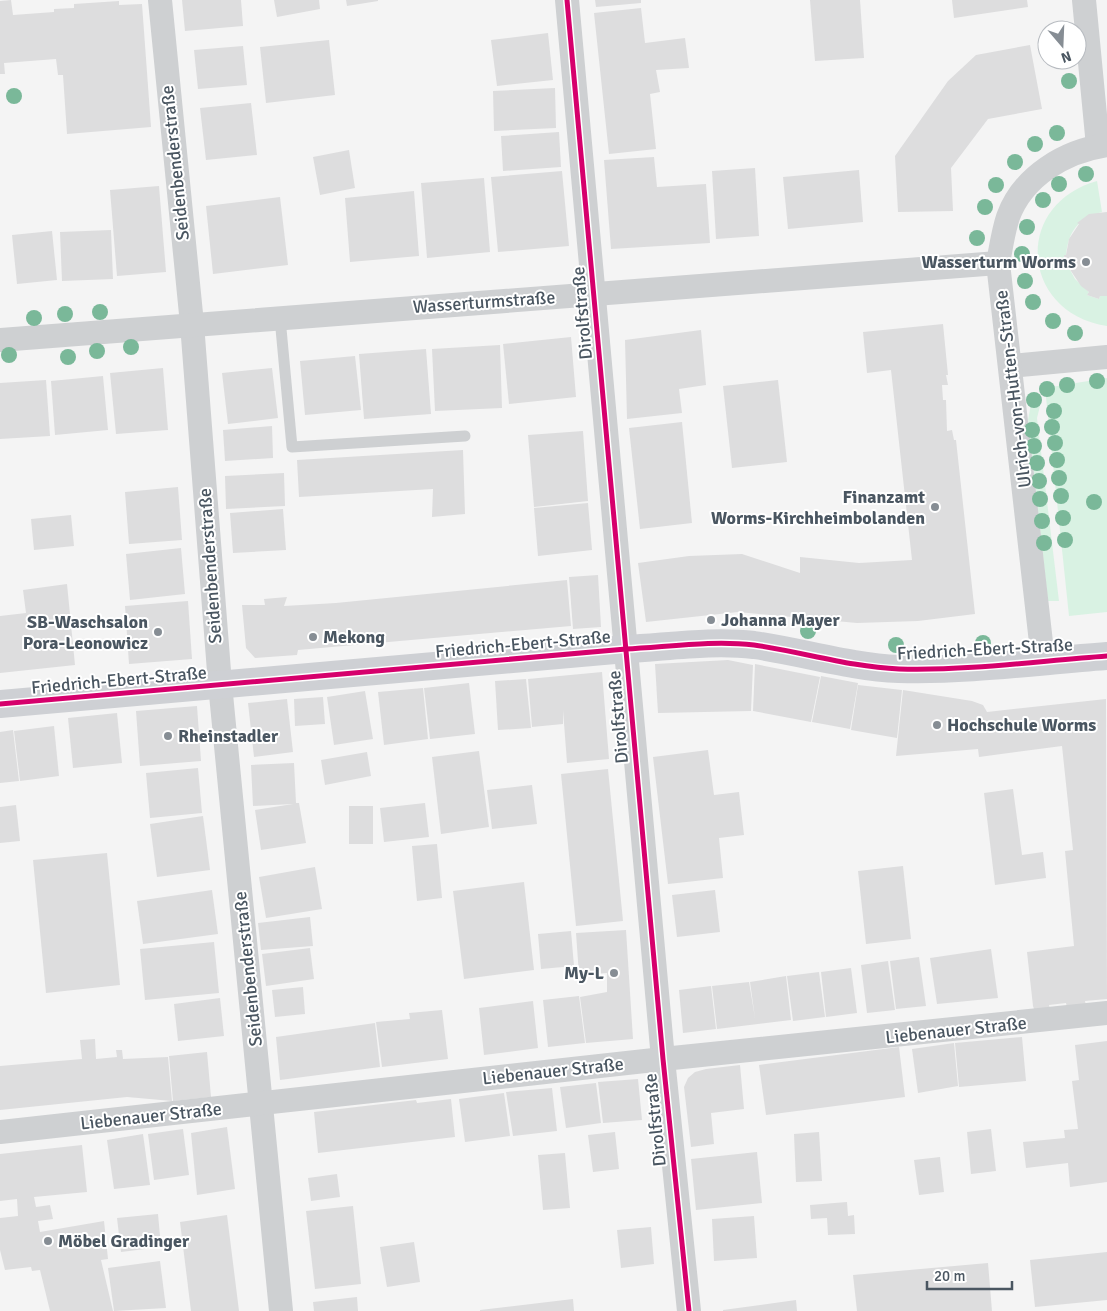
<svg xmlns="http://www.w3.org/2000/svg" width="1107" height="1311" viewBox="0 0 1107 1311" font-family="Signika,sans-serif">
<rect width="100%" height="100%" fill="#f4f4f4"/>
<g fill="#d9f2e3">
<path d="M1097,181L1102,212C1078,219 1069,230 1066,255L1064,256L1066,268H1069L1075,279L1089,292L1087,295L1099,299L1100,296H1107V326C1021,313 1012,205 1097,181Z"/>
<path d="M1107,378V612L1069,616L1045,388Z"/>
<path d="M1038,394L1040,406L1037,418L1059,601H1048L1028,420L1031,404Z"/>
</g>
<g fill="#ddddde">
<path d="M11,0L13,15L54,12V9L74,8V4L119,1V5L142,4L151,127L67,134L63,75H58L56,59L4,63L5,74H0V1Z"/>
<path d="M182,0H241L243,26L185,31Z"/>
<path d="M274,0H319L320,9L277,17Z"/>
<path d="M346,0H378V1L347,6Z"/>
<path d="M595,0H641V3L596,7Z"/>
<path d="M810,0H860L864,58L815,61Z"/>
<path d="M952,0H1027L1028,7L954,18Z"/>
<path d="M641,8L645,43L685,38L689,68L656,70L660,92L650,94L656,149L609,154L594,13Z"/>
<path d="M548,33L553,80L497,86L491,40Z"/>
<path d="M329,40L335,95L266,103L260,47Z"/>
<path d="M1030,45L1042,109L988,119L951,168L953,211L898,212L895,156L948,81L976,55Z"/>
<path d="M243,46L247,85L198,89L194,50Z"/>
<path d="M555,88L556,128L494,131L493,91Z"/>
<path d="M251,103L257,155L206,160L200,108Z"/>
<path d="M559,132L561,167L503,171L501,136Z"/>
<path d="M349,150L355,188L320,195L313,157Z"/>
<path d="M654,157L657,187L706,184L710,243L611,249L604,160Z"/>
<path d="M755,168L759,236L716,239L712,171Z"/>
<path d="M859,170L863,222L788,229L783,177Z"/>
<path d="M562,171L569,246L498,252L491,177Z"/>
<path d="M484,178L490,252L427,258L421,183Z"/>
<path d="M159,186L166,272L117,276L110,190Z"/>
<path d="M414,191L419,256L350,262L345,198Z"/>
<path d="M280,197L288,265L213,274L206,206Z"/>
<path d="M1107,212V296H1100L1099,299L1087,295L1089,292L1081,286L1069,268H1066L1064,255H1066L1069,239L1079,224L1077,223L1089,214Z"/>
<path d="M111,230L113,279L62,281L60,232Z"/>
<path d="M52,231L57,280L17,284L12,235Z"/>
<path d="M943,324L948,375H946L948,385H942L943,400H946L947,431L952,430L954,440H956L975,614L918,621L857,623L738,612L646,622L638,563L689,556L742,554L800,573V557L859,563L912,560L891,370L867,373L863,332Z"/>
<path d="M701,330L706,385L679,389L682,413L627,419L625,340Z"/>
<path d="M571,337L576,397L509,404L503,344Z"/>
<path d="M500,345L502,408L435,411L432,349Z"/>
<path d="M426,349L431,414L364,419L359,354Z"/>
<path d="M355,356L361,410L305,415L300,361Z"/>
<path d="M163,368L168,430L116,434L110,373Z"/>
<path d="M272,368L278,418L228,424L222,373Z"/>
<path d="M103,376L108,430L55,435L51,381Z"/>
<path d="M46,380L50,436L0,439V383Z"/>
<path d="M778,380L787,462L732,468L723,386Z"/>
<path d="M682,422L692,523L640,529L629,428Z"/>
<path d="M272,426L273,458L225,461L223,430Z"/>
<path d="M583,431L588,501L534,507L528,435Z"/>
<path d="M463,450L465,514L432,517L433,489L299,497L297,460Z"/>
<path d="M284,473L285,506L226,509L225,476Z"/>
<path d="M178,487L182,540L129,544L125,492Z"/>
<path d="M588,503L592,550L538,556L534,508Z"/>
<path d="M283,509L286,550L233,553L230,513Z"/>
<path d="M71,515L74,546L34,550L31,519Z"/>
<path d="M181,548L185,594L130,600L126,554Z"/>
<path d="M598,575L601,627L573,629L569,577Z"/>
<path d="M567,580L571,626L298,650L297,655L255,658L246,648L242,605H265L264,599L287,597L284,606L336,603Z"/>
<path d="M67,584L75,665L0,673V616L26,613L23,590Z"/>
<path d="M188,601L192,659L129,664L125,606Z"/>
<path d="M728,660L753,665L751,711L658,713L655,664Z"/>
<path d="M755,664L820,677L811,722L753,711Z"/>
<path d="M602,672L609,759L567,763L563,710V724L532,727L528,679Z"/>
<path d="M821,676L858,683L850,729L812,722Z"/>
<path d="M526,679L531,728L498,730L495,681Z"/>
<path d="M469,683L475,734L430,739L424,688Z"/>
<path d="M858,685L902,690L897,738L851,730Z"/>
<path d="M423,688L428,739L384,745L378,692Z"/>
<path d="M903,690L972,701L983,705L987,712L1106,699L1107,999L1085,1001L1086,1006L1067,1008L1066,1003L1049,1005L1050,1010L1035,1012L1033,1006L1027,952L1074,946L1065,851L1073,850L1062,746L979,757L978,749L896,756Z"/>
<path d="M365,691L373,739L334,745L327,697Z"/>
<path d="M323,697L325,724L295,726L294,699Z"/>
<path d="M287,699L293,752L254,757L248,703Z"/>
<path d="M197,706L201,761L140,766L136,711Z"/>
<path d="M117,713L122,763L73,768L68,718Z"/>
<path d="M54,726L59,776L20,781L14,731Z"/>
<path d="M13,730L19,781L0,783V732Z"/>
<path d="M708,750L714,795L739,792L744,835L719,838L723,878L668,884L653,757Z"/>
<path d="M479,751L489,827L441,834L432,757Z"/>
<path d="M367,752L371,776L325,785L321,760Z"/>
<path d="M294,763L296,803H299L306,843L261,850L255,810L293,804L253,806L251,765Z"/>
<path d="M198,768L202,813L150,818L146,773Z"/>
<path d="M608,769L623,921L576,926L561,774Z"/>
<path d="M532,785L537,824L492,829L487,790Z"/>
<path d="M1013,789L1022,855L1043,852L1046,878L995,885L984,793Z"/>
<path d="M425,803L429,837L384,842L380,808Z"/>
<path d="M16,805L20,841L0,843V807Z"/>
<rect x="349" y="806" width="24" height="38"/>
<path d="M203,816L210,870L157,877L150,824Z"/>
<path d="M437,844L442,898L417,901L412,846Z"/>
<path d="M107,853L120,985L46,993L33,860Z"/>
<path d="M903,866L911,939L866,944L858,871Z"/>
<path d="M315,867L322,909L266,918L259,877Z"/>
<path d="M524,882L534,970L464,979L453,891Z"/>
<path d="M212,890L218,934L143,944L137,901Z"/>
<path d="M715,890L720,932L677,937L672,895Z"/>
<path d="M310,917L313,946L261,950L258,923Z"/>
<path d="M626,930L633,1039L586,1043L580,997L607,992V973L579,975L576,933Z"/>
<path d="M571,931L574,966L541,969L538,934Z"/>
<path d="M214,942L219,993L145,1000L140,949Z"/>
<path d="M310,948L314,979L266,986L262,954Z"/>
<path d="M991,949L998,998L937,1004L930,958Z"/>
<path d="M919,957L926,1006L896,1009L890,961Z"/>
<path d="M888,961L895,1010L867,1013L861,965Z"/>
<path d="M851,968L857,1013L826,1017L821,972Z"/>
<path d="M819,972L825,1017L793,1021L787,976Z"/>
<path d="M786,976L791,1020L717,1029L712,986L749,982L755,1018L750,982Z"/>
<path d="M711,986L716,1029L683,1033L679,990Z"/>
<path d="M303,987L305,1014L275,1017L272,990Z"/>
<path d="M579,996L585,1043L548,1047L543,1000Z"/>
<path d="M220,998L224,1036L178,1041L174,1004Z"/>
<path d="M533,1001L538,1048L484,1055L479,1008Z"/>
<path d="M442,1010L448,1059L382,1067L376,1022L410,1019L409,1013Z"/>
<path d="M375,1023L380,1067L280,1080L276,1037Z"/>
<path d="M1022,1037L1026,1081L959,1087L955,1043Z"/>
<path d="M95,1039L96,1059L117,1057L116,1050H122L123,1059L168,1057L172,1101L127,1097L0,1110V1066L82,1059L80,1040Z"/>
<path d="M1107,1041V1182L1070,1187L1068,1163L1026,1168L1023,1142L1065,1138L1064,1130L1078,1129L1072,1081L1079,1080L1075,1045Z"/>
<path d="M954,1043L958,1086L918,1093L912,1049Z"/>
<path d="M899,1047L905,1097L766,1115L759,1065Z"/>
<path d="M207,1052L211,1097L173,1101L169,1056Z"/>
<path d="M740,1065L744,1109L711,1113L714,1144L691,1147L684,1087L688,1078L695,1072L706,1069Z"/>
<path d="M638,1079L642,1120L603,1123L598,1082Z"/>
<path d="M596,1083L601,1123L566,1128L560,1087Z"/>
<path d="M552,1088L557,1131L513,1136L506,1092Z"/>
<path d="M504,1093L510,1136L465,1142L459,1099Z"/>
<path d="M451,1099L455,1137L318,1153L314,1112L416,1100L417,1103Z"/>
<path d="M227,1127L235,1189L197,1195L191,1133Z"/>
<path d="M183,1129L189,1175L154,1180L148,1134Z"/>
<path d="M991,1129L996,1171L971,1174L967,1132Z"/>
<path d="M615,1132L619,1169L593,1172L588,1135Z"/>
<path d="M819,1132L822,1181L796,1182L794,1134Z"/>
<path d="M143,1134L150,1185L114,1189L107,1140Z"/>
<path d="M82,1145L87,1192L34,1197L36,1207L50,1205L53,1219L38,1221L40,1232L104,1221L108,1259L101,1260L113,1311H50L40,1270L32,1271L31,1267L5,1270L0,1250V1218L18,1216L17,1199L0,1201V1154Z"/>
<path d="M757,1152L762,1203L696,1210L691,1159Z"/>
<path d="M565,1153L570,1208L543,1210L538,1155Z"/>
<path d="M940,1157L944,1192L919,1195L914,1160Z"/>
<path d="M337,1174L340,1197L311,1201L308,1178Z"/>
<path d="M847,1202L848,1216L854,1215L855,1234L828,1235L827,1218L811,1219L810,1205Z"/>
<path d="M353,1206L361,1284L315,1289L306,1211Z"/>
<path d="M158,1214L161,1247L121,1252L117,1218Z"/>
<path d="M227,1215L239,1311H191L180,1222Z"/>
<path d="M754,1216L757,1258L714,1261L712,1219Z"/>
<path d="M651,1227L654,1264L621,1268L617,1230Z"/>
<path d="M414,1242L420,1282L387,1287L380,1247Z"/>
<path d="M1107,1252V1300L1035,1307L1030,1260Z"/>
<path d="M160,1261L166,1308L114,1311L108,1268Z"/>
<path d="M988,1263L992,1311H857L853,1275Z"/>
<path d="M357,1297L358,1311H314L313,1302Z"/>
<path d="M573,1299L574,1311H480V1310Z"/>
<path d="M796,1300L797,1311H723V1310Z"/>
</g>
<g fill="none" stroke-linecap="round" stroke-linejoin="round">
<path stroke="#ced0d2" stroke-width="11" d="M280,318L292,447L465,436"/>
<g stroke="#ced0d2" stroke-width="24">
<path d="M160,0L192,324L220,684L281,1311"/>
<path d="M567,0L663,1059L689,1311"/>
<path d="M1084,0L1098,146"/>
<path d="M0,340L998,263"/>
<path d="M1011,366L1107,357"/>
<path d="M1043,660L998,263C1001,248 1003,232 1008,217C1023,176 1065,151 1107,145"/>
<path d="M0,1132L663,1059L1107,1013"/>
</g>
<path stroke="#ced0d4" stroke-width="28" d="M0,704L626,649C667,647 712,640 754,645C803,652 850,667 899,669C968,671 1038,661 1107,656"/>
<defs>
<g id="cycleway">
<path d="M567,0L663,1059L689,1311"/>
<path d="M0,704L626,649C667,647 712,640 754,645C803,652 850,667 899,669C968,671 1038,661 1107,656"/>
</g>
</defs>
<use href="#cycleway" stroke="#fff" stroke-width="8"/>
<use href="#cycleway" stroke="#d6006c" stroke-width="5"/>
</g>
<g fill="#7ab899">
<circle cx="1069" cy="81" r="8"/>
<circle cx="14" cy="96" r="8"/>
<circle cx="1057" cy="133" r="8"/>
<circle cx="1035" cy="144" r="8"/>
<circle cx="1015" cy="162" r="8"/>
<circle cx="1086" cy="174" r="8"/>
<circle cx="1059" cy="184" r="8"/>
<circle cx="996" cy="185" r="8"/>
<circle cx="1043" cy="200" r="8"/>
<circle cx="985" cy="207" r="8"/>
<circle cx="1027" cy="227" r="8"/>
<circle cx="977" cy="238" r="8"/>
<circle cx="1022" cy="254" r="8"/>
<circle cx="1025" cy="281" r="8"/>
<circle cx="1033" cy="302" r="8"/>
<circle cx="100" cy="312" r="8"/>
<circle cx="65" cy="314" r="8"/>
<circle cx="34" cy="318" r="8"/>
<circle cx="1053" cy="321" r="8"/>
<circle cx="1075" cy="333" r="8"/>
<circle cx="131" cy="347" r="8"/>
<circle cx="97" cy="351" r="8"/>
<circle cx="9" cy="355" r="8"/>
<circle cx="68" cy="357" r="8"/>
<circle cx="1097" cy="381" r="8"/>
<circle cx="1067" cy="385" r="8"/>
<circle cx="1047" cy="389" r="8"/>
<circle cx="1034" cy="400" r="8"/>
<circle cx="1054" cy="411" r="8"/>
<circle cx="1052" cy="427" r="8"/>
<circle cx="1032" cy="430" r="8"/>
<circle cx="1055" cy="443" r="8"/>
<circle cx="1034" cy="446" r="8"/>
<circle cx="1057" cy="460" r="8"/>
<circle cx="1037" cy="463" r="8"/>
<circle cx="1059" cy="478" r="8"/>
<circle cx="1039" cy="481" r="8"/>
<circle cx="1061" cy="496" r="8"/>
<circle cx="1040" cy="499" r="8"/>
<circle cx="1094" cy="502" r="8"/>
<circle cx="1063" cy="518" r="8"/>
<circle cx="1042" cy="521" r="8"/>
<circle cx="1065" cy="540" r="8"/>
<circle cx="1044" cy="543" r="8"/>
<circle cx="808" cy="631" r="8"/>
<circle cx="983" cy="643" r="8"/>
<circle cx="896" cy="645" r="8"/>
</g>
<g fill="#868d94" stroke="#fff" stroke-width="2">
<circle cx="1086" cy="262" r="5"/>
<circle cx="935" cy="507" r="5"/>
<circle cx="711" cy="620" r="5"/>
<circle cx="158" cy="632" r="5"/>
<circle cx="313" cy="637" r="5"/>
<circle cx="937" cy="725" r="5"/>
<circle cx="168" cy="736" r="5"/>
<circle cx="614" cy="973" r="5"/>
<circle cx="48" cy="1241" r="5"/>
</g>
<g text-anchor="middle" dominant-baseline="central" stroke-width="4" stroke-linejoin="round" paint-order="stroke">
<g font-size="18" fill="#4a5661" stroke="#fff">
<text transform="translate(175 163) rotate(-96)">Seidenbenderstraße</text>
<text transform="translate(484 302) rotate(-4)">Wasserturmstraße</text>
<text transform="translate(582 313) rotate(-95)">Dirolfstraße</text>
<text transform="translate(1013 389) rotate(-97)">Ulrich-von-Hutten-Straße</text>
<text transform="translate(210 566) rotate(-94)">Seidenbenderstraße</text>
<text transform="translate(523 644) rotate(-5)">Friedrich-Ebert-Straße</text>
<text transform="translate(985 649) rotate(-3)">Friedrich-Ebert-Straße</text>
<text transform="translate(119 680) rotate(-5)">Friedrich-Ebert-Straße</text>
<text transform="translate(618 717) rotate(-95)">Dirolfstraße</text>
<text transform="translate(248 969) rotate(-96)">Seidenbenderstraße</text>
<text transform="translate(956 1030) rotate(-6)">Liebenauer Straße</text>
<text transform="translate(553 1071) rotate(-6)">Liebenauer Straße</text>
<text transform="translate(151 1116) rotate(-6)">Liebenauer Straße</text>
<text transform="translate(655 1120) rotate(-96)">Dirolfstraße</text>
</g>
<g font-size="18" font-weight="bold" fill="#4a5661" stroke="#fff" text-anchor="start">
<text x="1076" y="262" text-anchor="end">Wasserturm Worms</text>
<text x="925" y="497" text-anchor="end">Finanzamt<tspan x="925" dy="21">Worms-Kirchheimbolanden</tspan></text>
<text x="721" y="620">Johanna Mayer</text>
<text x="148" y="622" text-anchor="end">SB-Waschsalon<tspan x="148" dy="21">Pora-Leonowicz</tspan></text>
<text x="323" y="637">Mekong</text>
<text x="947" y="725">Hochschule Worms</text>
<text x="178" y="736">Rheinstadler</text>
<text x="604" y="973" text-anchor="end">My-L</text>
<text x="58" y="1241">Möbel Gradinger</text>
</g>
</g>
<g transform="translate(1062 45) rotate(161)"><circle r="24" fill="#ffffff" stroke="#b7bbc0"/>
<path d="M0-4L9 19L0 12L-9 19Z" fill="#868d94"/>
<text y="-8" font-size="14" font-weight="bold" text-anchor="middle" fill="#4a5661">N</text>
</g>
<path d="M927 1281v8h85v-8" fill="none" stroke="#4a5661" stroke-width="2.5"/>
<text x="934" y="1281" font-size="15" fill="#4a5661" stroke="#ffffff" stroke-width="4" paint-order="stroke">20 m</text>
</svg>
